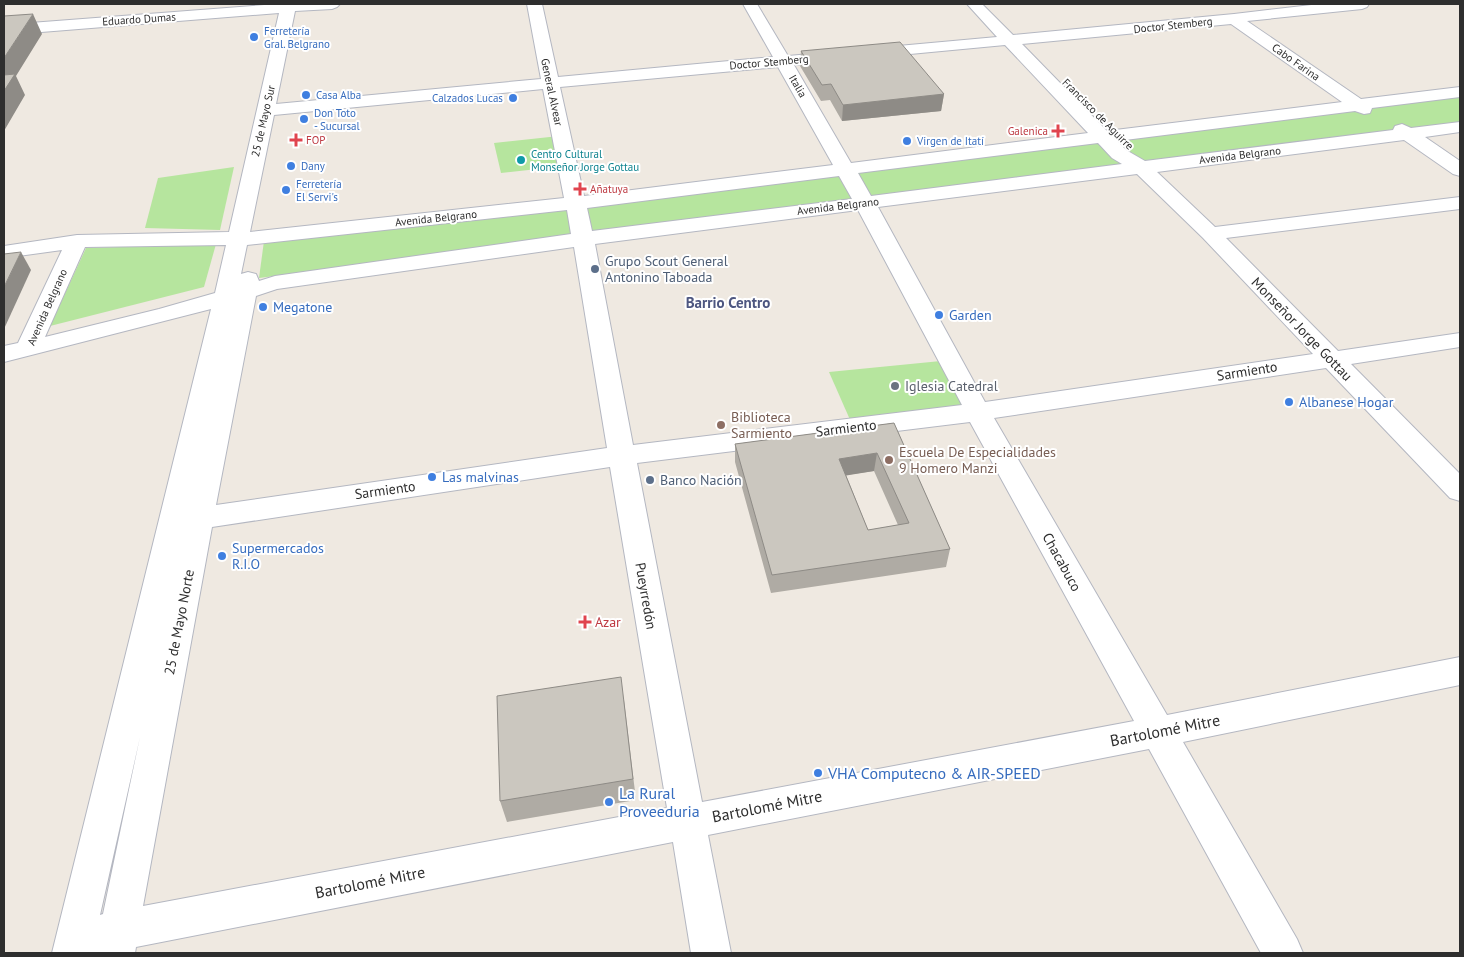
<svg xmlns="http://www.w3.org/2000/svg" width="1464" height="957" viewBox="0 0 1464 957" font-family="'PT Sans',sans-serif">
<rect width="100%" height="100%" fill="#efe9e1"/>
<g fill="#b6e59e">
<path d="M1460,95V124L259,278L264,241Z"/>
<path d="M559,136L565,166L501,173L494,143Z"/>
<path d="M234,167L220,230L145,228L158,178Z"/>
<path d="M216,244L204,287L50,326L86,248Z"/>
<path d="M951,360L978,406L851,422L829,372Z"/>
</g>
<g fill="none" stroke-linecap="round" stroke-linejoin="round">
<defs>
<path id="minor" d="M278,4H340L337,7L332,9L295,11L276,104L541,79L527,4H542L558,77L773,57L743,4H757L788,56L997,37L967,4H982L1013,35L1234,14L1320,4H1369L1367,7L1362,9L1247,21L1361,99L1460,87V97L1372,108L1370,113L1364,114L1355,111L1117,141L1126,150L1145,161L1393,130L1395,126L1402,124L1411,128L1460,122V132L1425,137L1460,161V176L1453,174L1404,140L1157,172L1215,227L1460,197V209L1226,238L1338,351L1460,333V347L1351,364L1460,474V501L1450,498L1326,368L994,418L1167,715L1460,657V685L1183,742L1297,939L1303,953H1261L1149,749L708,835L731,953H691L673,842L136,947L135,953H52L211,309L4,362V346L18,343L62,250L4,258V246L77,235L229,232L279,13L4,35V25ZM1231,24L1342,102L1107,131L1022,44ZM1005,45L1088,133L851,163L794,65ZM778,67L833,165L584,196L560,87ZM543,89L564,198L250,232L274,115ZM1098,143L1112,158L1122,164L871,196L858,173ZM1137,174L1203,238L1313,354L985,402L878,207ZM839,176L852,199L592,231L587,208ZM567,210L571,234L275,276L259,281L256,274L248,272L241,274L247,245ZM858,210L962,405L633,445L595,244ZM226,245L215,293L159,309L45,337L85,247ZM574,247L607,448L216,505L256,296L277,289ZM970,422L1134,721L702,802L637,463ZM610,467L667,808L143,906L212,527ZM140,737L103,914L100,915Z"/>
</defs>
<use href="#minor" stroke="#b4b7c1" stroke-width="2"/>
<use href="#minor" fill="#fff" fill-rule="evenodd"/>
</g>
<g fill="#afaba4" fill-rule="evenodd">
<path d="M801,51L944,94L941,111L842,121L830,100L821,101L800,66Z"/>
<path d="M894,423L950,549L946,567L771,593L735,462V444ZM874,471L898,525L868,530L846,475Z"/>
<path d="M624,700L636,800L507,822L500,801Z"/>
</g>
<g fill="#8e8b86">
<path d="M33,14L42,34L16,76L25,95L4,131V58Z"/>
<path d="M944,94L941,111L842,121L843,105Z"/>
<path d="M21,252L31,270L4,329V287Z"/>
<path d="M877,453L874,471L837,477L839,459Z"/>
</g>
<g fill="#cbc7bf" stroke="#8e8b86" fill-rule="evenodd">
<path d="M33,14L4,58V16Z"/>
<path d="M900,42L944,94L843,105L831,84L822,85L801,51Z"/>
<path d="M15,74L4,91V75Z"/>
<path d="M21,252L4,287V254Z"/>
<path d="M894,423L950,549L772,575L735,444ZM877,453L909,523L868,530L839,459Z"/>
<path d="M621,677L633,779L500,801L497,696Z"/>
</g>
<g fill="#3f7fe0" stroke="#fff" stroke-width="2">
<circle cx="254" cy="37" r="5"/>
<circle cx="306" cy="95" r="5"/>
<circle cx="513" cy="98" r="5"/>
<circle cx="304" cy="119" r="5"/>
<circle cx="907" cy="141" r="5"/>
<circle cx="291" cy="166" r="5"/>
<circle cx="286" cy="190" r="5"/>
<circle cx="263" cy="307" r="5"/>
<circle cx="939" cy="315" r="5"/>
<circle cx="1289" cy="402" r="5"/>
<circle cx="432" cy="477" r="5"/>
<circle cx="222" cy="556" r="5"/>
<circle cx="818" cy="773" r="5"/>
<circle cx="609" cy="802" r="5"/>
</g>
<g fill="#e0444e" stroke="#fff" stroke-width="2">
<path d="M1055.5 123.5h5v5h5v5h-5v5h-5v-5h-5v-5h5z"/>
<path d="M293.5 132.5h5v5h5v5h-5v5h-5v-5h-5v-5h5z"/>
<path d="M577.5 181.5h5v5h5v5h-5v5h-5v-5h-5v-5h5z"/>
<path d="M582.5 614.5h5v5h5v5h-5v5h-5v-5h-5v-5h5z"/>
</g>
<circle fill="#0f9aa8" stroke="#fff" stroke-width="2" cx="521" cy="160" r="5"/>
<g fill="#5c6f8a" stroke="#fff" stroke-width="2">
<circle cx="595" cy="269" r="5"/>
<circle cx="650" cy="480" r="5"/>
</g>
<circle fill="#6b7280" stroke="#fff" stroke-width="2" cx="895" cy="386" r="5"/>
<g fill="#8d6e63" stroke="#fff" stroke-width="2">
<circle cx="721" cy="425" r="5"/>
<circle cx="889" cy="460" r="5"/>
</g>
<g text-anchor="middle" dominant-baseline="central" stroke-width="4" stroke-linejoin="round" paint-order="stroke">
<g font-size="11" fill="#2e2e2e" stroke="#fff">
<text transform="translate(139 19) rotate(-4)">Eduardo Dumas</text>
<text transform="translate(1173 25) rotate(-6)">Doctor Stemberg</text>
<text transform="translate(769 62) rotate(-5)">Doctor Stemberg</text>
<text transform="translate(1296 62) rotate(35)">Cabo Farina</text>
<text transform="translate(798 86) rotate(60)">Italia</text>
<text transform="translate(552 92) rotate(78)">General Alvear</text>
<text transform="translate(1098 114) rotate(45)">Francisco de Aguirre</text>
<text transform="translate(263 121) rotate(-77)">25 de Mayo Sur</text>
<text transform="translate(1240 155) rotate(-7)">Avenida Belgrano</text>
<text transform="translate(838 206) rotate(-7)">Avenida Belgrano</text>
<text transform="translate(436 218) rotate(-6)">Avenida Belgrano</text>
<text transform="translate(47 307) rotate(-66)">Avenida Belgrano</text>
</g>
<g font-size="11" fill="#366cbe" stroke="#fff" text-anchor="start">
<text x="264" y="31">Ferretería<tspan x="264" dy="13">Gral. Belgrano</tspan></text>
<text x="316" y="95">Casa Alba</text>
<text x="503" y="98" text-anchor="end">Calzados Lucas</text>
<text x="314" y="113">Don Toto<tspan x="314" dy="13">- Sucursal</tspan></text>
<text x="917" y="141">Virgen de Itatí</text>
<text x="301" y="166">Dany</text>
<text x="296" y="184">Ferretería<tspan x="296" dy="13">El Servi's</tspan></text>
</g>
<g font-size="11" fill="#be3a42" stroke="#fff" text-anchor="start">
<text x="1048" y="131" text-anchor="end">Galenica</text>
<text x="306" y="140">FOP</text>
<text x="590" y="189">Añatuya</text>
</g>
<g font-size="11" fill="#0d838f" stroke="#fff" text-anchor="start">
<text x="531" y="154">Centro Cultural<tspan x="531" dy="13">Monseñor Jorge Gottau</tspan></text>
</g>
<g font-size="14" fill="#4e5e75" stroke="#fff" text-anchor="start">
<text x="605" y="261">Grupo Scout General<tspan x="605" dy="16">Antonino Taboada</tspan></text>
<text x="660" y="480">Banco Nación</text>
</g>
<g font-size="14" fill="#366cbe" stroke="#fff" text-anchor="start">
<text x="273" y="307">Megatone</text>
<text x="949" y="315">Garden</text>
<text x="1299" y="402">Albanese Hogar</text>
<text x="442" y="477">Las malvinas</text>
<text x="232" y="548">Supermercados<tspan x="232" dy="16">R.I.O</tspan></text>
</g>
<g font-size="14" fill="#2e2e2e" stroke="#fff">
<text transform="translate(1302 329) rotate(46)">Monseñor Jorge Gottau</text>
<text transform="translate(1247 371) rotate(-9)">Sarmiento</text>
<text transform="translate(846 428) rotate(-7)">Sarmiento</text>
<text transform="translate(385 490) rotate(-8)">Sarmiento</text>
<text transform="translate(1062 562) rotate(61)">Chacabuco</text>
<text transform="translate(646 596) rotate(80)">Pueyrredón</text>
<text transform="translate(179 622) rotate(-79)">25 de Mayo Norte</text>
</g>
<g font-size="14" fill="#5b616d" stroke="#fff" text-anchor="start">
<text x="905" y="386">Iglesia Catedral</text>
</g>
<g font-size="14" fill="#785e54" stroke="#fff" text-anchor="start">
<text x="731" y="417">Biblioteca<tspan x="731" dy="16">Sarmiento</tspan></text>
<text x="899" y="452">Escuela De Especialidades<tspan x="899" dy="16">9 Homero Manzi</tspan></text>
</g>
<g font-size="14" fill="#be3a42" stroke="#fff" text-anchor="start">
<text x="595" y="622">Azar</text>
</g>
<g font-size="15" font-weight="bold" fill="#4d5680" stroke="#fff">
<text x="728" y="302">Barrio Centro</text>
</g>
<g font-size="16" fill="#2e2e2e" stroke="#fff">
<text transform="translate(1165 730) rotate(-11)">Bartolomé Mitre</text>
<text transform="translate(767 806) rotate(-11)">Bartolomé Mitre</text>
<text transform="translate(370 882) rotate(-11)">Bartolomé Mitre</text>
</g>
<g font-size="16" fill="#366cbe" stroke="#fff" text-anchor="start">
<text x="828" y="773">VHA Computecno &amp; AIR-SPEED</text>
<text x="619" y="793">La Rural<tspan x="619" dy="18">Proveeduria</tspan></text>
</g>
</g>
<rect width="1464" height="957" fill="none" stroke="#2e2e2e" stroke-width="10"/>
</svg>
